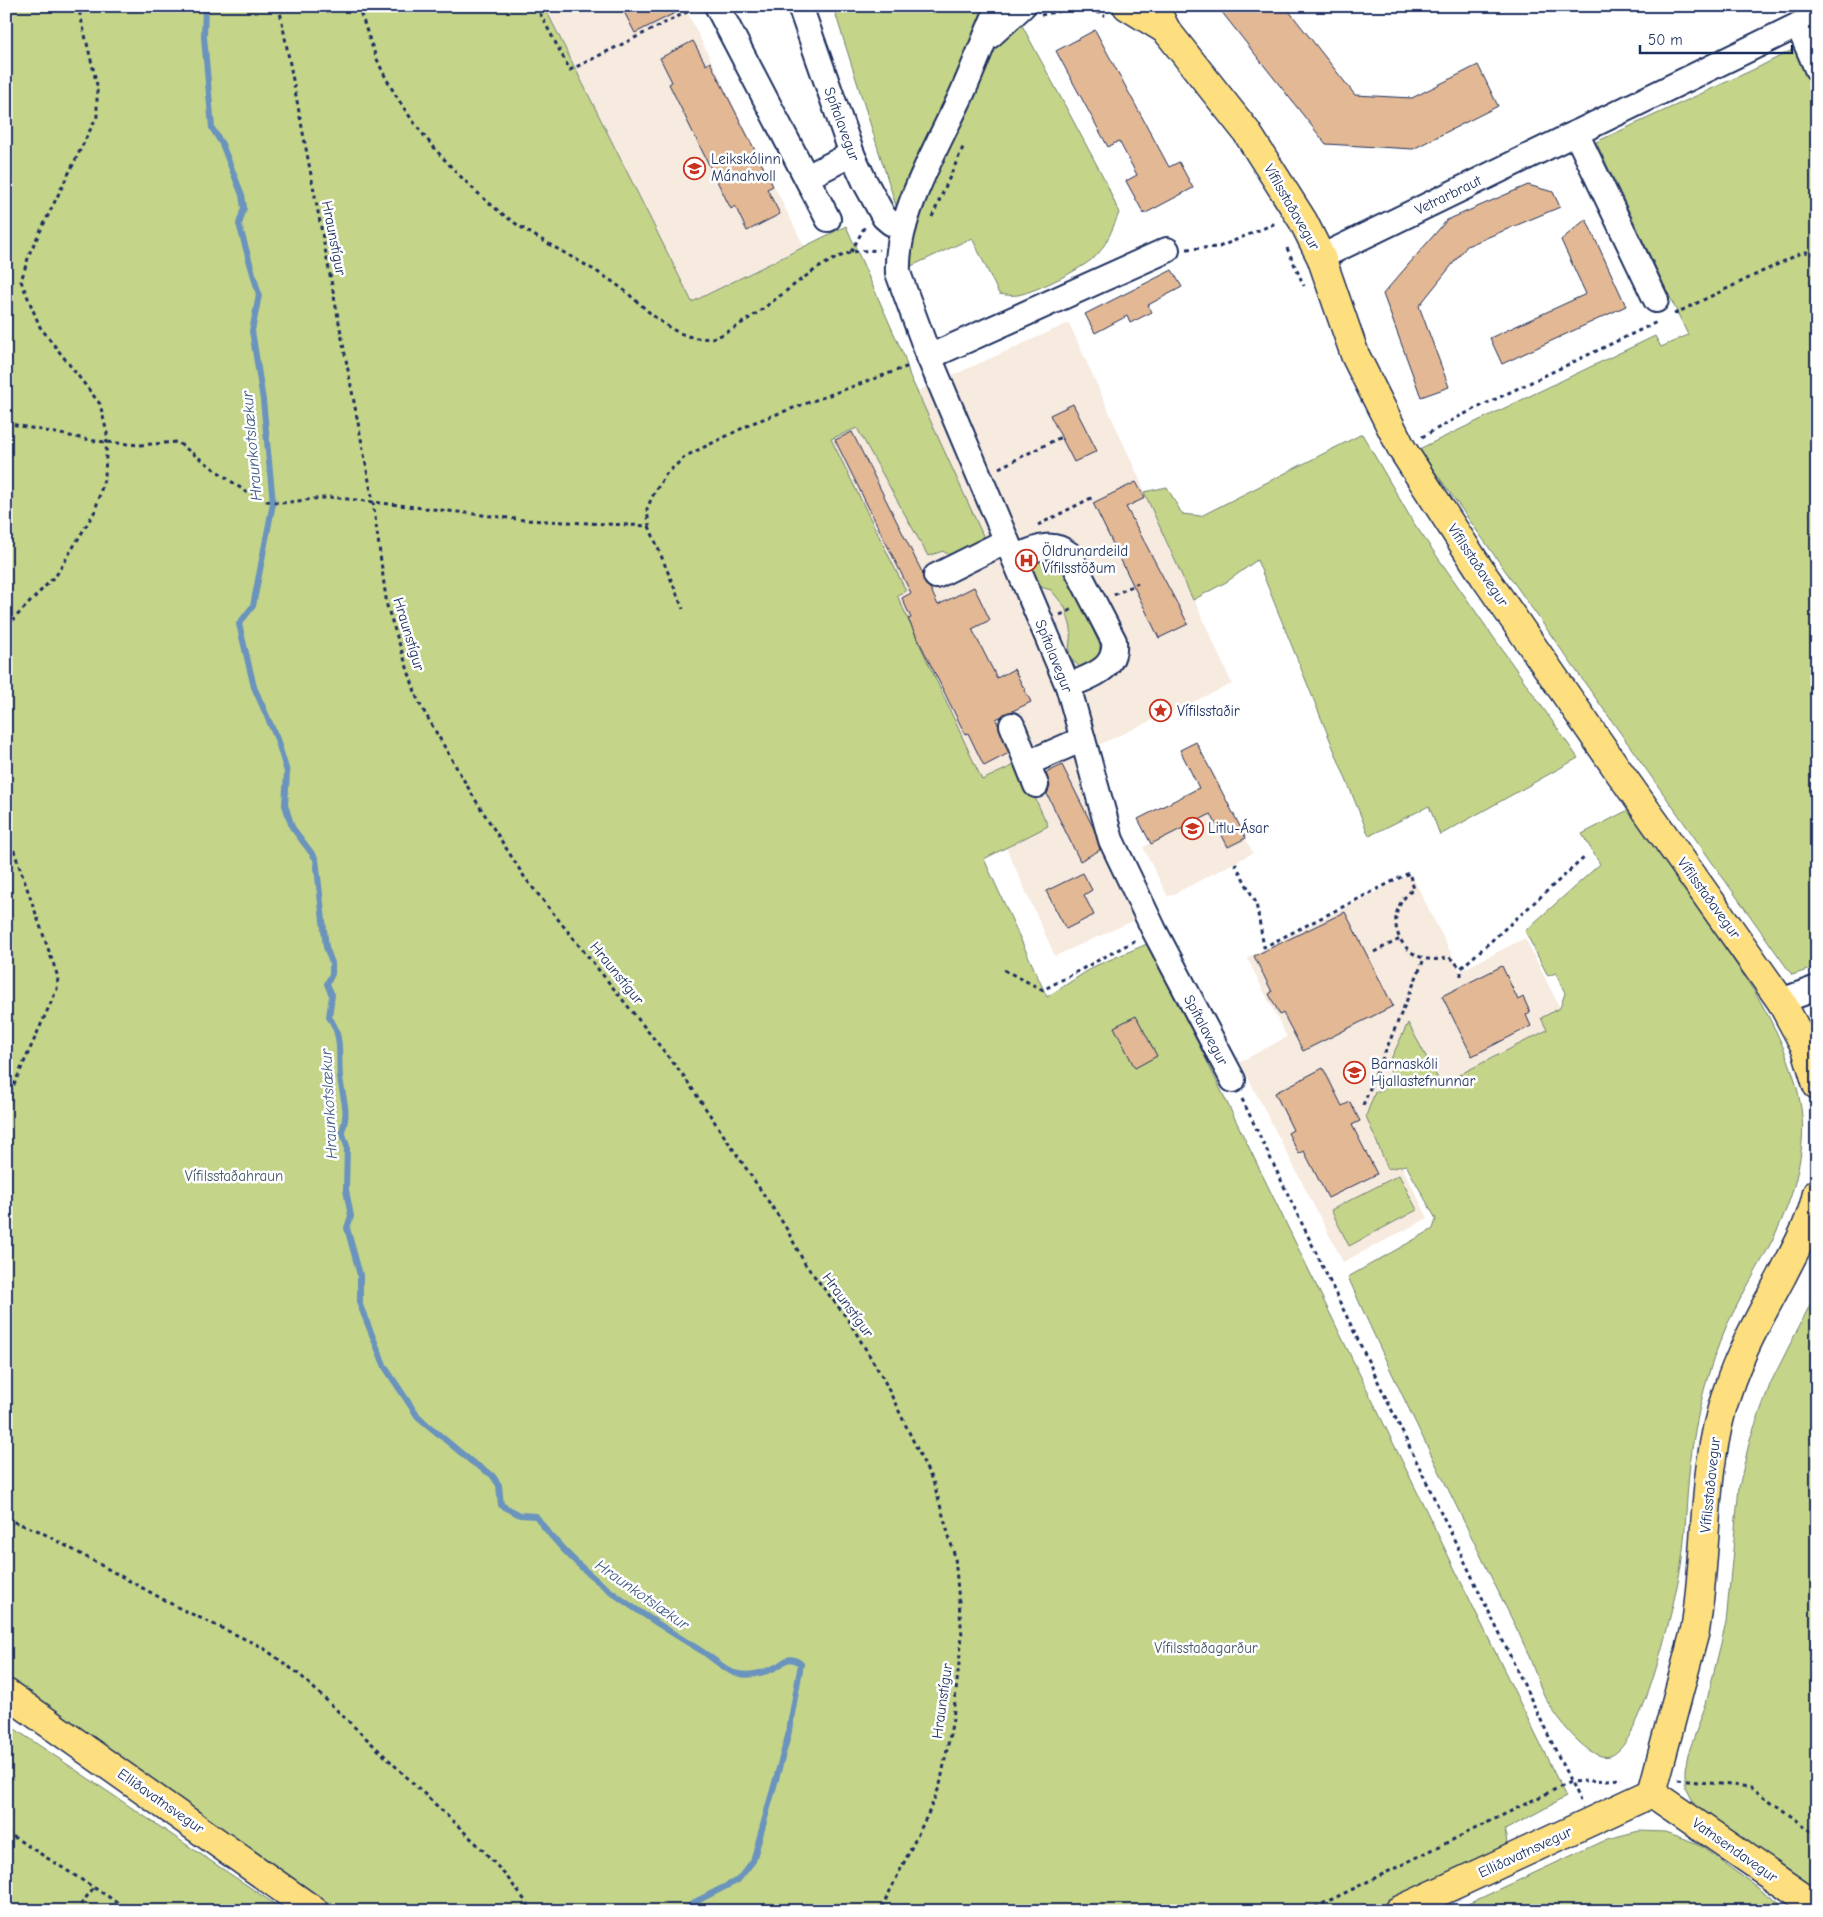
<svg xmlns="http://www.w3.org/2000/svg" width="1823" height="1917" viewBox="0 0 1823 1917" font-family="'Comic Neue',sans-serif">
<rect width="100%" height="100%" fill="#fff"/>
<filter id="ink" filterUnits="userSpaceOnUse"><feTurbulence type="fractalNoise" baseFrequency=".02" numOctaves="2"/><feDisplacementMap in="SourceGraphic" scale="10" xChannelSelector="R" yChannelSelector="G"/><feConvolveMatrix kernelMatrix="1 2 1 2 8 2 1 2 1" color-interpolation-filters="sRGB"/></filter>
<g filter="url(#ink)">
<g fill="#f7eadf">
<path d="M544,6H684L804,246L692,302Z"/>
<path d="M1069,323L1232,684L1074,756L1146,915L1055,956L820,435Z"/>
<path d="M1196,742L1253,853L1168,897L1143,847L1151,843L1138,819L1188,793L1198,786L1180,750Z"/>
<path d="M1411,874L1460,971L1525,938L1560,1008L1548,1030L1377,1117L1428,1218L1343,1262L1240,1062L1287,1037L1247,958Z"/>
</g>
<g fill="#c4d489" stroke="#708274">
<path d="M6,6H544L692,302L846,226L904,356L910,376L985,540L953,558L943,551L928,556L857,428L831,439L906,591L897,595L982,780L1019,763L1048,826L984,859L1047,997L1095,966L1147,944L1197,1041L1566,1797L1505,1830L1509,1857L1397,1911H325L6,1676Z"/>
<path d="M833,6H992L898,212Z"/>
<path d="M1017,16L1106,182L1119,213C1113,227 1108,242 1098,254C1085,268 1037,291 1018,295C1012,296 1005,295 999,294L972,238L907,268L913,229L985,53Z"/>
<path d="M1817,37V967L1792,975L1419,449L1655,336L1661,347L1688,335L1596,142L1759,67Z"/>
<path d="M1362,434L1413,522L1578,758L1440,835L1429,806L1369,836L1257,560L1228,581L1193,600L1144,492L1167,487L1182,514L1201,516Z"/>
<path d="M1045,557L1052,558L1063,567L1100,645L1099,660L1081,668L1070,658L1069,651L1071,628L1065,607L1051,590L1037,586L1032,573L1038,560Z"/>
<path d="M1632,808L1756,994C1781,1037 1807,1092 1802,1143C1795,1217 1758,1261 1727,1325C1707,1369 1696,1416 1690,1464C1686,1498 1686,1533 1681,1566C1675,1600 1643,1746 1610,1756C1590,1762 1559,1721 1550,1706C1539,1689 1534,1667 1526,1649C1517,1628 1506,1608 1496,1587C1446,1484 1394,1382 1348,1277L1433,1229L1436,1219L1406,1165L1388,1169L1366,1116L1375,1092C1390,1091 1396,1077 1388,1065L1408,1023L1441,1084L1547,1030L1541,1018L1560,1008L1565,993L1556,973L1548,976L1525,931L1600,864L1582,834Z"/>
<path d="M1399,1175L1417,1210L1349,1246L1331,1210Z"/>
<path d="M1817,1291V1890L1697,1810L1685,1788V1769L1688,1754L1706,1704L1726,1623L1739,1487L1750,1439L1771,1382Z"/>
<path d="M6,1723L285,1911H6Z"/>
<path d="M1639,1831L1665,1832L1696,1843L1790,1911H1453L1607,1839Z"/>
</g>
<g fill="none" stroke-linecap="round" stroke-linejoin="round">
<path stroke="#6a93be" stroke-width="6" d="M205,6L204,37L212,128L222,144L242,195L244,208L239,224L259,295L252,331L263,400L273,503L253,606L239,624L254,687L277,739L287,772L285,805L292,827L316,859L326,947L332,963V974L327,984L332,995L329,1017C343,1036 338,1055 340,1077C342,1097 350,1111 342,1131L347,1146L346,1190L351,1216L347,1228L360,1275V1305L385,1367L418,1417L472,1462L492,1475L499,1485L501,1505L520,1515L536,1516C578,1576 638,1612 700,1650C709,1655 725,1670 734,1673C749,1677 765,1673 778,1666C781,1664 784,1661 787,1660C793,1658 797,1661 801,1664L788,1736L753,1861L738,1880L693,1903L685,1911"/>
</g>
<g fill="#e3b894" stroke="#1b2f5e">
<path d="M621,6H689L635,33Z"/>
<path d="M1217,6H1285L1355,95L1412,98L1478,65L1498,106L1413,149L1326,144Z"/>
<path d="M1095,30L1169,167L1179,162L1193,188L1144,214L1126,181L1137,175L1119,141L1108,147L1056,51Z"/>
<path d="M693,41L706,65L710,62L773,186L767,189L780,214L747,231L735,206L731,209L718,183L669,84L672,82L660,58Z"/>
<path d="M1528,185L1553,192L1560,207L1467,246L1419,306L1449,387L1421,397L1383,294L1447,220Z"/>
<path d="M1586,219L1626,306L1502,364L1490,338L1586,294L1561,240Z"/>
<path d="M1172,270L1182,287L1148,305L1152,312L1130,323L1127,316L1095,333L1085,314Z"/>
<path d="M1073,404L1097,451L1074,462L1050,415Z"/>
<path d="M852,432L923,574L924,582L930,588L938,605L974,587L990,620L972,629L997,678L1014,669L1031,702L996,719L1009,753L984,766L968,733L965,734L908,619L911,618L902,598L911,593L835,440Z"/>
<path d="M1136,482L1145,498L1126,507L1188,624L1159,638L1093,503Z"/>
<path d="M1196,742L1246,838L1228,847L1211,814L1151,844L1138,819L1199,788L1180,750Z"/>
<path d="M1062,765L1094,829L1100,850L1080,861L1047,794L1050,786L1046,773Z"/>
<path d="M1083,873L1092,890L1084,895L1094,915L1066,929L1046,891Z"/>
<path d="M1345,912L1393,1006L1303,1051L1283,1013L1280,1015L1269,994L1272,992L1254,956Z"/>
<path d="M1502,966L1518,1000L1523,997L1530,1012L1526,1015L1531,1026L1472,1056L1442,996Z"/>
<path d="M1136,1016L1157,1056L1135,1068L1114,1027Z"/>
<path d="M1323,1068L1342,1106L1350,1102L1360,1121L1352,1125L1377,1174L1328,1198L1304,1151L1299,1154L1288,1133L1293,1130L1275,1093Z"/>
</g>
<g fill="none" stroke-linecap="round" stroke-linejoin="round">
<defs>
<g id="minor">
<path d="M717,6L828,219"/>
<path d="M800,6L852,154L865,182L884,217L891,223L904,226"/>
<path d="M999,6C985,36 974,68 960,98C937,147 895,218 898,273L929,357L1068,686L1111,840L1154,930L1233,1080"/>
<path d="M1798,25L1817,69"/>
<path d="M990,36L1023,6"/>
<path d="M1576,133L1656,300"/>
<path d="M807,177L852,154"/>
<path d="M1321,257L1817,16"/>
<path d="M929,357L1167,250"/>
<path d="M1014,558C1033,550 1050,539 1069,554L1114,641C1117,670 1090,676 1068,686"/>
<path d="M936,576L1006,541"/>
<path d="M1012,725L1036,785"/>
<path d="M1028,763L1083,739"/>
<path d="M1781,1001L1817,988"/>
</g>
<g id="major">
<path d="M1127,6L1166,30"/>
<path d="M1154,6L1166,30L1246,131L1303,221L1321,257L1355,355L1402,449L1484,576L1622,776L1781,1001L1806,1048L1817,1085"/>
<path d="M6,1693L314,1911"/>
<path d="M1652,1793L1695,1631C1708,1551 1701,1470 1727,1392C1740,1352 1762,1313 1782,1276C1796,1248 1811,1223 1817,1193"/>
<path d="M1652,1793L1817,1907"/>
<path d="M1398,1911L1652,1793"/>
</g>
</defs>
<use href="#minor" stroke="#1b2f5e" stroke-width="28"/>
<use href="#major" stroke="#1b2f5e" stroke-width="31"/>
<g stroke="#1b2f5e" stroke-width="3" stroke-dasharray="4 4" stroke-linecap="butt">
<path d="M279,6L373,502L387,606L418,701L473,796L525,878L683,1075L785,1226L805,1264L847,1318L883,1378L934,1484L955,1557L962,1636L953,1719L940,1785L928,1814L880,1911"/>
<path d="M358,6C366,27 372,50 382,70C407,122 455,176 500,212C534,239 576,257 613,282C643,302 670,343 711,338C724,336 737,326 748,319C781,298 811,266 849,253C858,250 870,251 879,250"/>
<path d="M536,6L570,70L697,7"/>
<path d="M1041,15C1064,10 1083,5 1105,16"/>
<path d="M932,217L964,145"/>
<path d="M1287,248L1304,286"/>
<path d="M1187,249L1219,247L1276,223"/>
<path d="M851,252L865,226"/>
<path d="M1674,314L1799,254L1806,252L1817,255"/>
<path d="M6,423L95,441L140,445L177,442L246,492L267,501L281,503L331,497L525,520L649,526L647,509L652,497L666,474L686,456L755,422L909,366"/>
<path d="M1422,437L1458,417L1657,322"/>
<path d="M999,468L1061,437"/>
<path d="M1038,525L1095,496"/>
<path d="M649,526L683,609"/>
<path d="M1114,595L1138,583"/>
<path d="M1060,615L1073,609"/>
<path d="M6,627L57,574L95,511L105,476L107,433L100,404L40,327L21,281L30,252L97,116V85L78,6"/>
<path d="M6,836L14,851L58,977L57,989L12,1089L6,1095"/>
<path d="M1235,863L1256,903L1264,947L1409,873L1414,889C1375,916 1404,972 1449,957L1461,968L1585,857"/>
<path d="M1374,952L1400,939"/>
<path d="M1004,970L1043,990L1136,940"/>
<path d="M1461,976V968"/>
<path d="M1242,1099L1580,1801"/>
<path d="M1363,1105L1424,959"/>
<path d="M6,1519L39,1531L177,1607L262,1647L300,1675L481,1848L507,1877L533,1911"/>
<path d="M1678,1780L1751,1787L1817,1835"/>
<path d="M6,1832L131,1911"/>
<path d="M76,1911L94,1887"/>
<path d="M1308,1911L1570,1782L1622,1779"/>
</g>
<use href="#minor" stroke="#fff" stroke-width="24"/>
<use href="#major" stroke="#fedf80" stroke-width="28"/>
</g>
</g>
<defs>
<symbol id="school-ring" viewBox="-11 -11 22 22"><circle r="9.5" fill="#fff" stroke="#c8321e" stroke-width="1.5"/><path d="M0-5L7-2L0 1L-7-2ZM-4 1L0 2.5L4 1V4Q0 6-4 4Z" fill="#c8321e"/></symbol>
<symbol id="hospital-ring" viewBox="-11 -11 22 22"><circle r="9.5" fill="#fff" stroke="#c8321e" stroke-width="1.5"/><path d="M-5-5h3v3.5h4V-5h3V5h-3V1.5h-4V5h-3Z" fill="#c8321e"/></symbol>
<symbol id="sight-ring" viewBox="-11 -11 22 22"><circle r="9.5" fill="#fff" stroke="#c8321e" stroke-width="1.5"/><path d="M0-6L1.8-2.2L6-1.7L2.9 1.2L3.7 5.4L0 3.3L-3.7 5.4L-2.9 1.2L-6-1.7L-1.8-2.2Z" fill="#c8321e"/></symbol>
</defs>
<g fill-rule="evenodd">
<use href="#school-ring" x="682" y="156" width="25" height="25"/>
<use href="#hospital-ring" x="1014" y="548" width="25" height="25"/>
<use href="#sight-ring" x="1148" y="698" width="25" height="25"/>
<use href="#school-ring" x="1180" y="816" width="25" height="25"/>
<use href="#school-ring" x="1342" y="1060" width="25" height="25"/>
</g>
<g text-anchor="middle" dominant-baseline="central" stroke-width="5" stroke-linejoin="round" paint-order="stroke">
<g font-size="15" fill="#1b2f5e" stroke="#fff">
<text transform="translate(842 124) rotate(70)">Spítalavegur</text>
<text transform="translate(1448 195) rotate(-26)">Vetrarbraut</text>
<text transform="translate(1292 207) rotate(60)">Vífilsstaðavegur</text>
<text transform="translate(334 238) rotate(79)">Hraunstígur</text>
<text transform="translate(1478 565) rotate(56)">Vífilsstaðavegur</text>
<text transform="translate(409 634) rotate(73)">Hraunstígur</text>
<text transform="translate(1054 656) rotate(68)">Spítalavegur</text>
<text transform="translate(1709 898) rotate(54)">Vífilsstaðavegur</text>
<text transform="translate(617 973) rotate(51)">Hraunstígur</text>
<text transform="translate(1206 1030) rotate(62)">Spítalavegur</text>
<text transform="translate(848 1305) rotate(54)">Hraunstígur</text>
<text transform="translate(1710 1485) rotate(-84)">Vífilsstaðavegur</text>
<text transform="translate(942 1701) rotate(-82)">Hraunstígur</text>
<text transform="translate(161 1801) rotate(35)">Elliðavatnsvegur</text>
<text transform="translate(1735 1850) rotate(35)">Vatnsendavegur</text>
<text transform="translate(1525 1852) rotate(-25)">Elliðavatnsvegur</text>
</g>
<g font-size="15" fill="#1b2f5e" stroke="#fff" text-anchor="start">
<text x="711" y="159">Leikskólinn<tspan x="711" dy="17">Mánahvoll</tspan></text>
<text x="1042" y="551">Öldrunardeild<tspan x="1042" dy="17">Vífilsstöðum</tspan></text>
<text x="1177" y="711">Vífilsstaðir</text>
<text x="1208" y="828">Litlu-Ásar</text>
<text x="1371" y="1064">Barnaskóli<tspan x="1371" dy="17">Hjallastefnunnar</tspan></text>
</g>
<g font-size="15" fill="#455869" stroke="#fff">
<text x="234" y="1176">Vífilsstaðahraun</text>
<text x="1206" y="1648">Vífilsstaðagarður</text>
</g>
<g font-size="16" font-style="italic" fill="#3c5986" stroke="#fff">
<text transform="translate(252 446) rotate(-95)">Hraunkotslækur</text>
<text transform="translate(329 1104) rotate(-93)">Hraunkotslækur</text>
<text transform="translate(642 1595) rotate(35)">Hraunkotslækur</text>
</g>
</g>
<rect width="1823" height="1917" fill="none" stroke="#fff" stroke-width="25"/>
<rect x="12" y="12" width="1798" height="1892" fill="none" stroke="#1b2f5e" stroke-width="2" filter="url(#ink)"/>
<path d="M1640 45v8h152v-8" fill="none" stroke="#1b2f5e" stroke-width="2.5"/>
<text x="1648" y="45" font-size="15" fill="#1b2f5e" stroke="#ffffff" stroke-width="4" paint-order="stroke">50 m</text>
</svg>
